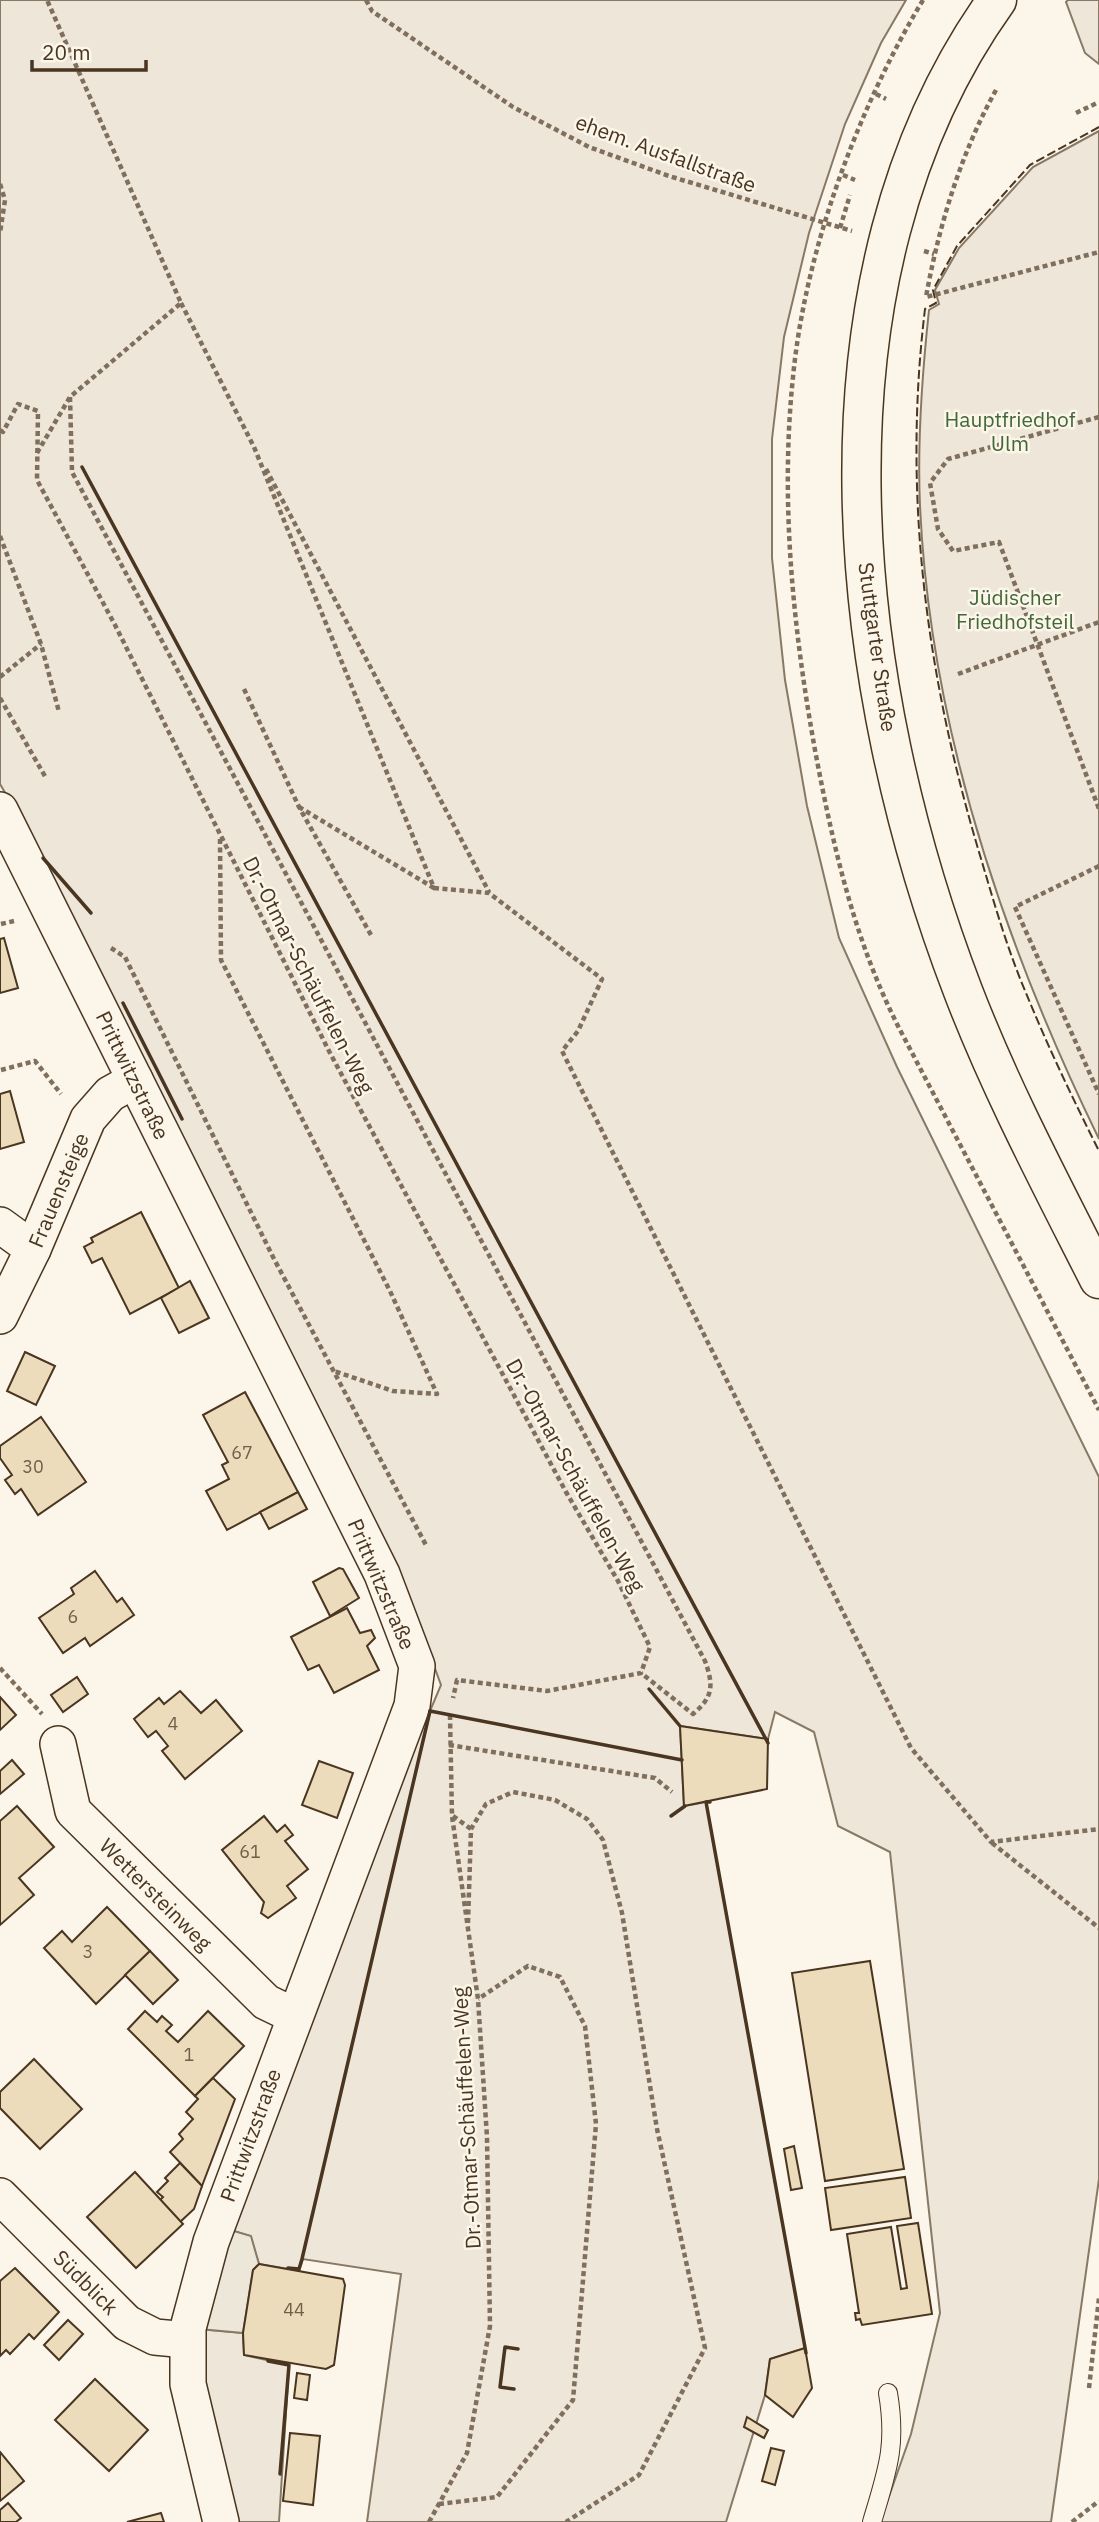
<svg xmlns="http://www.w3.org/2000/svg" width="1099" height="2522" viewBox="0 0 1099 2522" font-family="'IBM Plex Sans',sans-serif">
<rect width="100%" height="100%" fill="#fbf6e9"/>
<g fill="#ede6d9" stroke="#887966" stroke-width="2">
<path d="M0,0H906L881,43L845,124L809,233L784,337L772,439V558L785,680L807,806L839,938L897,1067L1099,1477V2179L1051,2522H880L911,2434L940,2313L890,1852L838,1826L814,1732L775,1712L768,1739L680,1726L684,1806L706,1802L805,2348L770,2359L765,2395L726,2522H367L401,2274L303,2259L299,2271L259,2264L250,2236L217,2226L412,1706L430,1711L441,1685L424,1639L43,858L0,784Z"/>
<path d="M1068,0H1099V64L1085,53L1066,2Z"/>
<path d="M1099,131V1139C1003,942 930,727 920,506C917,440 922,375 929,310L939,304L935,290L959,248L1033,167Z"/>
<path d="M188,2328L243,2333L244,2355L289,2365L279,2522H224Z"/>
</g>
<path fill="#ede7d9" stroke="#887966" stroke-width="2" d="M217,2226L251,2236L259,2264L253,2270L243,2333L188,2328Z"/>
<g fill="#ecdcbc" stroke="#4a3520" stroke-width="2">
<path d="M4,938L18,988L0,993V939Z"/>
<path d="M10,1091L24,1142L0,1149V1094Z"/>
<path d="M141,1212L179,1288L130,1314L102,1258L92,1263L84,1247L93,1242L91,1238Z"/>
<path d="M190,1281L209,1318L179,1333L161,1298Z"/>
<path d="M25,1352L55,1366L36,1405L7,1391Z"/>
<path d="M245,1392L298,1492L227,1530L206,1491L229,1479L222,1465L228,1462L203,1415Z"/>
<path d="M41,1417L86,1482L38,1515L21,1489L15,1494L5,1480L12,1475L0,1458V1446Z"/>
<path d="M298,1492L307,1509L269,1529L260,1512Z"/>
<path d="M339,1568L343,1569L359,1598L330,1616L313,1582Z"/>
<path d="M95,1571L117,1602L122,1598L134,1615L90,1646L85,1638L63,1653L39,1618L74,1594L71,1588Z"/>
<path d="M347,1608L360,1633L371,1630L375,1638L367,1646L379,1670L334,1693L319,1665L308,1670L291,1637Z"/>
<path d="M77,1677L88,1694L63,1712L51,1695Z"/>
<path d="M180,1691L201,1713L216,1700L242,1731L185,1779L162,1751L168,1746L156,1731L148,1737L134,1719L159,1698L164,1704Z"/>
<path d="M0,1697L16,1715L0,1730Z"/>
<path d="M680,1726L768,1739L767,1789L684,1806Z"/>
<path d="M12,1760L24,1774L0,1794V1771Z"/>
<path d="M319,1761L353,1773L337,1818L302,1805Z"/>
<path d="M17,1806L54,1847L19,1878L34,1895L0,1925V1821Z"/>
<path d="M264,1816L277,1832L285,1825L293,1835L285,1841L308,1869L287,1886L296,1898L268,1918L261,1913L264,1902L222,1850Z"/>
<path d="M107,1907L150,1951L96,2004L44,1948L62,1931L72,1942Z"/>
<path d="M150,1951L178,1980L153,2004L125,1975Z"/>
<path d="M870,1961L904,2169L825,2181L792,1973Z"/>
<path d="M145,2011L157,2022L162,2016L172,2025L166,2031L178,2042L208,2011L244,2046L195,2096L128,2029Z"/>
<path d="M34,2059L82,2109L40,2149L0,2108V2092Z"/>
<path d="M213,2078L235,2099L202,2186L170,2152L183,2139L179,2134L193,2119L186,2112L198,2099L195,2096Z"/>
<path d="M794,2146L802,2188L791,2190L784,2149Z"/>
<path d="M180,2163L202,2186L194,2209L180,2222L159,2201L163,2197L157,2192L168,2181L165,2178Z"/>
<path d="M135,2172L183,2224L136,2268L87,2217Z"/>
<path d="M905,2177L911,2218L831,2230L825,2188Z"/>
<path d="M918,2223L932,2314L862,2325L860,2319L856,2320L855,2313H859L847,2234L891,2227L901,2289L907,2288L897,2226Z"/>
<path d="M259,2264L343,2279L345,2285L334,2365L326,2369L244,2355L243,2333L253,2270Z"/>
<path d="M15,2268L59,2312L34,2339L29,2334L10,2354L6,2350L0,2356V2281Z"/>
<path d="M68,2320L83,2334L59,2360L44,2345Z"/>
<path d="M805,2348L812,2388L793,2417L765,2395L770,2359Z"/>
<path d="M297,2373L310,2375L307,2400L294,2398Z"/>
<path d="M95,2379L148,2430L109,2471L55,2420Z"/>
<path d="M747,2417L768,2430L764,2438L744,2427Z"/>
<path d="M290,2433L320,2436L313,2505L283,2501Z"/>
<path d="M771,2448L784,2451L775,2485L762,2481Z"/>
<path d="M0,2452L24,2481L0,2501Z"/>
<path d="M8,2503L21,2518L16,2522H0V2510Z"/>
<path d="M161,2513L164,2522H127Z"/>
</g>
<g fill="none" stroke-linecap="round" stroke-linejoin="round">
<defs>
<path id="lane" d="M872,2522C887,2471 897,2447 888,2393"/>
<g id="street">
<path d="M0,810L382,1574L417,1666L412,1706L211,2242L188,2328V2384L221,2522"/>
<path d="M0,1225L33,1249"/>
<path d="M0,1316L33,1249L88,1119L110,1094L135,1080"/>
<path d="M58,1744L73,1811L266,2002L295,2016"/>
<path d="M0,2196L127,2323L155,2337L187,2340"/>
</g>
<path id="secondary" d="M997,0C797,279 847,689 963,991C1001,1090 1051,1184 1099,1279"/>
</defs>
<use href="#lane" stroke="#4a3520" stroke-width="20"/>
<use href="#street" stroke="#4a3520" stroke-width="38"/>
<use href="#secondary" stroke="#4a3520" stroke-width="41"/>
<g stroke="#7f6f5c" stroke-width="4.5" stroke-dasharray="5 3.5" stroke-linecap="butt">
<path d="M366,0L372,11L513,107L589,147L669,176L852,231"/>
<path d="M923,0C858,108 805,251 793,377C780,501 793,628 815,750C833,846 854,939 898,1026L1099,1410"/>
<path d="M996,90C961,153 939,225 926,297L1099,252"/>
<path d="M876,94L886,99"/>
<path d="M1076,113L1099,102"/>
<path d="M843,175L855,180"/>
<path d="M0,184L5,200L0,233"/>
<path d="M840,228L850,195"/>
<path d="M924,251L934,254"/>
<path d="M181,303L254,447L434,888L299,807"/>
<path d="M70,397L72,472L705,1661C714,1686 713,1697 693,1714L641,1673"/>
<path d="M1099,417L948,459L930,483L938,529L953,551L999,542L1099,809"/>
<path d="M0,430L3,432L18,404L38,411L37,480L115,625L330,1053L566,1492L618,1581L650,1647L641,1673L547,1691L457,1680L453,1698"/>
<path d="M37,453L70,397L181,303L47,0"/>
<path d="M266,469L489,892"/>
<path d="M0,536L41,644L59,712"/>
<path d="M958,674L1099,622"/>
<path d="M0,677L41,644"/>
<path d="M244,689L299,807L371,935"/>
<path d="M0,698L46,778"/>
<path d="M220,839L221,960L390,1291L437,1394L393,1391L334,1371"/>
<path d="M1099,866L1015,907L1099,1094"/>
<path d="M434,888L489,893L602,979L578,1031L562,1051L911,1748L991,1842L1099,1829"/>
<path d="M1,924L14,921"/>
<path d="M111,948L125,957L273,1257L427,1547"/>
<path d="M1,1070L35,1061L61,1094"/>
<path d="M0,1668L42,1714"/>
<path d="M449,1745L655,1778L672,1792"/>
<path d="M453,1816L471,1829"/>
<path d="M992,1843L1099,1928"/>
<path d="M468,1923L471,1829L486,1804L513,1792L555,1800L587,1819L603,1840L622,1913L657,2129L705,2348L639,2475L566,2522"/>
<path d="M1089,2388L1099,2298"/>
<path d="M439,2504L497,2497L573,2400L596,2124L585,2026L560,1977L528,1966L478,1999"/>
<path d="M429,2522L467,2453L490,2326L487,2137L478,1999L452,1816L450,1716"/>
<path d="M1072,2522L1099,2501"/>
</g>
<use href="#lane" stroke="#fbf6e9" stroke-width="18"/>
<use href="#street" stroke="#fbf6e9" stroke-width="35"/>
<use href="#secondary" stroke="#fbf6e9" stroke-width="38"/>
<path stroke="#4a3520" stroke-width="2" stroke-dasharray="9 3.5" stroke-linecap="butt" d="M1099,127L1030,165L957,246L933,290L936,303L925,309C902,498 927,681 982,862C995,906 1008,951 1026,993C1048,1047 1073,1099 1099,1151"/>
<g stroke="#4a3520" stroke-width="3.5">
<path d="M82,467L768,1743"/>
<path d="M43,858L91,913"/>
<path d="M123,1003L182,1119"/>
<path d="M649,1689L680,1726"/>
<path d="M430,1711L682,1760"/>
<path d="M710,1802H706L806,2353"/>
<path d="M671,1816L685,1806"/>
<path d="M288,2268L299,2269L302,2259L430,1711"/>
<path d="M268,2361L289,2365L280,2474"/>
<path d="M514,2389L500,2387L505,2347L518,2349"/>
</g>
</g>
<g text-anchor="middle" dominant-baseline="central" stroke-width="5" stroke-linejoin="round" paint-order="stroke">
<g font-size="18" fill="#725f47">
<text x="242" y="1452">67</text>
<text x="33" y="1466">30</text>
<text x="73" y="1616">6</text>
<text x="173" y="1723">4</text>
<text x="250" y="1851">61</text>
<text x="88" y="1951">3</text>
<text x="189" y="2054">1</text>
<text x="294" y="2309">44</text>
</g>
<g font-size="21" fill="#4a3520" stroke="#fbf6e9">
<text transform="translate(666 153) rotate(20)">ehem. Ausfallstraße</text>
<text transform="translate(878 647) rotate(82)">Stuttgarter Straße</text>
<text transform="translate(309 975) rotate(63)">Dr.-Otmar-Schäuffelen-Weg</text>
<text transform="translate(133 1075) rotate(64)">Prittwitzstraße</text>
<text transform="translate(58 1190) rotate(-67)">Frauensteige</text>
<text transform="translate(576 1475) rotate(61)">Dr.-Otmar-Schäuffelen-Weg</text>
<text transform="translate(382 1584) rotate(67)">Prittwitzstraße</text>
<text transform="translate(156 1894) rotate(45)">Wettersteinweg</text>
<text transform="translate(466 2118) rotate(-93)">Dr.-Otmar-Schäuffelen-Weg</text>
<text transform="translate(250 2135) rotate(-70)">Prittwitzstraße</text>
<text transform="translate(86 2282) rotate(45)">Südblick</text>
</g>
<g font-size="21" fill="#436837" stroke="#fbf6e9">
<text x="1010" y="419">Hauptfriedhof<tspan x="1010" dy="24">Ulm</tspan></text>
<text x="1015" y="597">Jüdischer<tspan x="1015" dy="24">Friedhofsteil</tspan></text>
</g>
</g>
<path d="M32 60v10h114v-10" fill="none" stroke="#4a3520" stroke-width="3.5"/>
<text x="42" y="60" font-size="21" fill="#4a3520" stroke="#fbf6e9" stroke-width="5" paint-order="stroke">20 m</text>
</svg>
